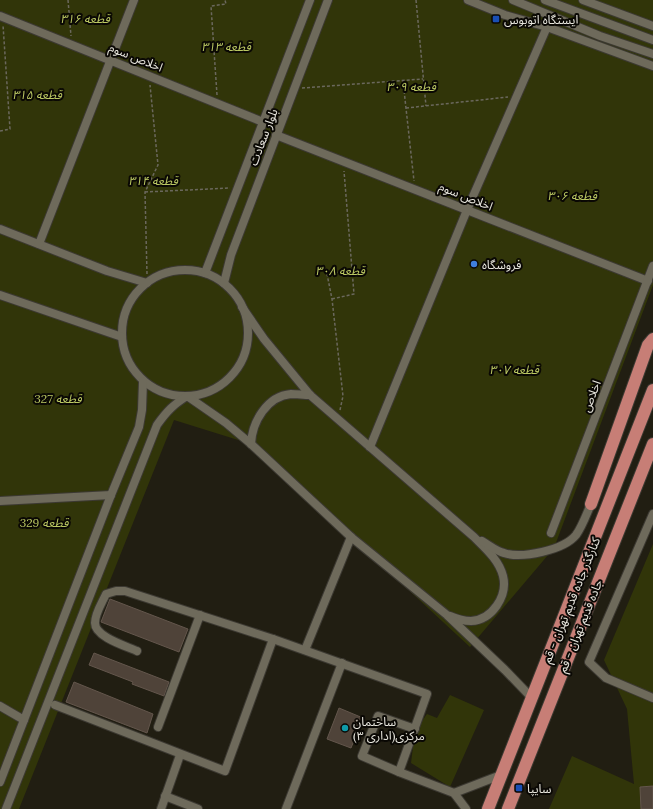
<svg xmlns="http://www.w3.org/2000/svg" width="653" height="809" viewBox="0 0 653 809" font-family="Lora,'Noto Sans Arabic',serif">
<rect width="100%" height="100%" fill="#211e12"/>
<g fill="#313509">
<path d="M0,0H653V285L554,548L470,647L251,444L174,420L19,809H0Z"/>
<path d="M653,544V809H549L572,756L634,784L627,709L604,660Z"/>
<path d="M450,695L484,710L450,787L411,763L413,747L419,725L427,714L437,718Z"/>
</g>
<g fill="#4f4339" stroke="#63564c">
<path d="M110,599L188,629L179,652L101,622Z"/>
<path d="M94,653L169,682L164,696L132,684L133,682L89,665Z"/>
<path d="M74,682L153,714L147,733L66,702Z"/>
<path d="M339,708L363,718L351,748L327,739Z"/>
<path d="M653,786V809H641L640,787Z"/>
</g>
<g fill="none" stroke-linecap="round" stroke-linejoin="round">
<defs>
<g id="minor">
<path d="M468,0L505,15L547,27L653,66"/>
<path d="M513,0L600,36L653,54"/>
<path d="M545,0L653,40"/>
<path d="M583,0L653,26"/>
<path d="M0,16L263,122"/>
<path d="M276,135L648,281"/>
<path d="M0,229L107,271L147,283"/>
<path d="M39,244L134,0"/>
<circle cx="185" cy="333" r="63"/>
<path d="M205,273L310,0"/>
<path d="M224,283L231,255L328,0"/>
<path d="M0,295L122,337"/>
<path d="M242,307L264,339L310,395L474,537C485,548 499,560 503,576C508,596 492,620 471,621C463,621 457,619 450,616"/>
<path d="M251,444C252,422 267,396 291,394C297,394 304,395 310,395"/>
<path d="M370,447L467,210L547,27"/>
<path d="M0,501L111,495"/>
<path d="M653,514L589,662L606,678L653,698"/>
<path d="M551,533L653,266"/>
<path d="M482,541C489,545 496,551 504,553C522,559 564,550 576,535C582,527 587,513 591,504"/>
<path d="M305,650L351,537"/>
<path d="M137,651C126,646 95,637 95,623C95,613 102,603 106,594L116,591H125L273,639L427,694L399,772L454,793"/>
<path d="M55,705L225,771L273,639"/>
<path d="M0,706L24,720"/>
<path d="M158,727L200,615"/>
<path d="M399,772L362,756L378,716L415,729"/>
<path d="M0,782L111,495L139,427L142,410L143,381"/>
<path d="M165,796L198,809"/>
<path d="M6,809L157,425C167,411 173,405 187,396L226,423L251,444L351,537L447,615L505,670L532,698"/>
<path d="M161,809L180,755"/>
<path d="M286,809L342,663"/>
<path d="M466,809L454,793L501,775"/>
</g>
<g id="highway">
<path d="M591,504L648,345L653,339"/>
<path d="M488,809L653,390"/>
<path d="M508,809L653,444"/>
</g>
</defs>
<use href="#minor" stroke="#3c3932" stroke-width="10"/>
<use href="#highway" stroke="#3c3932" stroke-width="14"/>
<g stroke="#6b685d" stroke-width="1.5" stroke-dasharray="3 2" stroke-linecap="butt">
<path d="M68,0L71,36"/>
<path d="M416,0L426,106"/>
<path d="M403,81L414,181"/>
<path d="M302,88L423,79"/>
<path d="M217,95L211,6L226,4L225,0"/>
<path d="M406,108L508,97"/>
<path d="M0,131L10,129L3,25"/>
<path d="M145,192L230,188"/>
<path d="M147,274L145,192L158,165L150,85"/>
<path d="M332,299L354,294L344,171"/>
<path d="M340,410L343,396L332,299L327,274L352,270"/>
</g>
<use href="#minor" stroke="#6e6a5b" stroke-width="8"/>
<use href="#highway" stroke="#c77e76" stroke-width="12"/>
</g>
<g fill="#1a4fb4" stroke="#0a0804" stroke-width="1.5">
<rect x="492" y="15" width="8" height="8" rx="2"/>
<rect x="515" y="784" width="8" height="8" rx="2"/>
</g>
<circle fill="#3f7fe0" stroke="#0a0804" stroke-width="1.5" cx="474" cy="264" r="4"/>
<circle fill="#0f9aa8" stroke="#0a0804" stroke-width="1.5" cx="345" cy="728" r="4"/>
<g text-anchor="middle" dominant-baseline="central" stroke-width="4" stroke-linejoin="round" paint-order="stroke">
<g font-size="12" font-style="italic" fill="#bcc963" stroke="#0a0804">
<text x="85" y="18">قطعه ۳۱۶</text>
<text x="226" y="46">قطعه ۳۱۳</text>
<text x="411" y="86">قطعه ۳۰۹</text>
<text x="37" y="94">قطعه ۳۱۵</text>
<text x="153" y="180">قطعه ۳۱۴</text>
<text x="572" y="195">قطعه ۳۰۶</text>
<text x="340" y="270">قطعه ۳۰۸</text>
<text x="514" y="369">قطعه ۳۰۷</text>
<text x="58" y="398">قطعه 327</text>
<text x="44" y="522">قطعه 329</text>
</g>
<g font-size="12" fill="#e9e7df" stroke="#0a0804" text-anchor="start">
<text x="504" y="19">ایستگاه اتوبوس</text>
<text x="482" y="264">فروشگاه</text>
<text x="353" y="721">ساختمان<tspan x="353" dy="14">مرکزی(اداری ۳)</tspan></text>
<text x="527" y="788">سایپا</text>
</g>
<g font-size="12" fill="#e9e7df" stroke="#0a0804">
<text transform="translate(136 57) rotate(22)">اخلاص سوم</text>
<text transform="translate(263 137) rotate(-69)">بلوار سعادت</text>
<text transform="translate(466 196) rotate(22)">اخلاص سوم</text>
<text transform="translate(591 396) rotate(-69)">اخلاص</text>
<text transform="translate(571 600) rotate(-68)">کنارگذر جاده قدیم تهران - قم</text>
<text transform="translate(580 626) rotate(-68)">جاده قدیم تهران - قم</text>
</g>
</g>
</svg>
